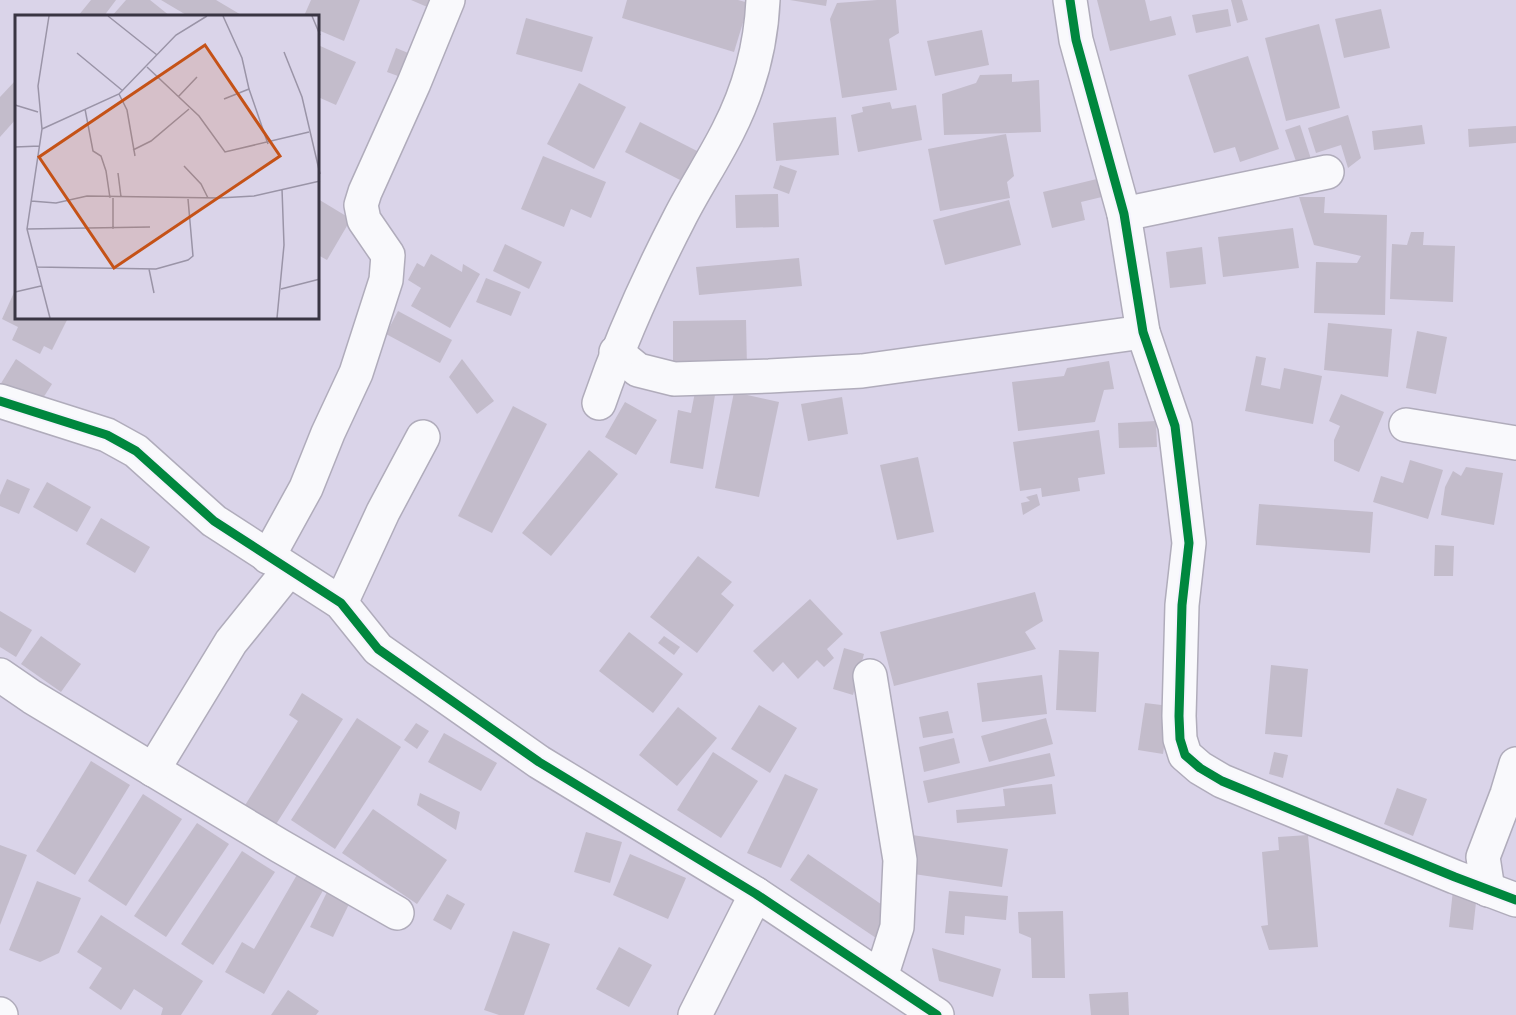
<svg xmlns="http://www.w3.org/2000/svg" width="1516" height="1015" viewBox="0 0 1516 1015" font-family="Arial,sans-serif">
<rect width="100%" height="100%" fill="#dad4e9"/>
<g fill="#c3bccb">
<path d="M91,0H116L104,16H78Z"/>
<path d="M126,0H150L170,16H112Z"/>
<path d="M161,0H216L243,16H188Z"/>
<path d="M311,0H360L344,41L318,30V16H304Z"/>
<path d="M411,0H435L432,9Z"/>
<path d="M627,0H738L749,3L734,52L622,18Z"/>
<path d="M790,0H827L826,6Z"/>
<path d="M877,0H896L899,33L889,39L897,90L842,98L830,19L837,3Z"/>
<path d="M1097,0H1145L1150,21L1171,16L1176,35L1110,51Z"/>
<path d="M1231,0H1242L1248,20L1237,23Z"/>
<path d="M1228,9L1231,26L1196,33L1192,15Z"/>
<path d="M1381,9L1390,48L1344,58L1335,19Z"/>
<path d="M526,18L593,37L582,72L516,54Z"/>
<path d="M1319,24L1340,108L1286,121L1265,38Z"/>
<path d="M982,30L989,65L935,76L927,41Z"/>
<path d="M318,45L356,62L336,105L318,97Z"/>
<path d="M396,48L418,57L409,80L387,72Z"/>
<path d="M1248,56L1279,149L1240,162L1235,147L1214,153L1188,75Z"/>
<path d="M1012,74V82L1039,80L1041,132L944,135L942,94L976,83L980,75Z"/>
<path d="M15,81L16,83V119L0,137V97Z"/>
<path d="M579,83L626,107L594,169L547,144Z"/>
<path d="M890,102L892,109L916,105L922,140L858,152L851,115L863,112L862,107Z"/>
<path d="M1348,115L1361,158L1348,168L1341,145L1316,153L1308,128Z"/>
<path d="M836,117L839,155L776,161L773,123Z"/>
<path d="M640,122L701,153L686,183L625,152Z"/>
<path d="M1300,125L1312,162L1298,167L1285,130Z"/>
<path d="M1422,125L1425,144L1374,150L1372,131Z"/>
<path d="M1516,126V143L1469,147L1468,129Z"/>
<path d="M1006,134L1014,176L1007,182L1010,198L940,211L928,149Z"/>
<path d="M543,156L606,182L591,218L571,209L564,227L521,209Z"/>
<path d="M780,165L797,171L789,194L773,188Z"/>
<path d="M1101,178L1106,196L1081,202L1085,220L1052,228L1043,192Z"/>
<path d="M778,194L779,227L736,228L735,195Z"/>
<path d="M1299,197H1325L1324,213L1387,215L1385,315L1314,313L1316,262L1357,263L1361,256L1314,245Z"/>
<path d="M318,199L351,219L327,260L318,255Z"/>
<path d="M1009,200L1021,245L945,265L933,220Z"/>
<path d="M1293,228L1299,268L1223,277L1218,237Z"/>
<path d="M1411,232H1424L1423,245L1455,246L1453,302L1390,299L1392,244L1407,245Z"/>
<path d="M505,244L542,262L529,289L493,271Z"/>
<path d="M1202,247L1206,284L1170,288L1166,252Z"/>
<path d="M431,254L462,272L463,264L480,274L450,328L411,306L421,288L408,280L417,263L424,267Z"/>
<path d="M799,258L802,286L699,295L696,267Z"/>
<path d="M486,278L521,292L511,316L476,302Z"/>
<path d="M16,288V318H68L52,350L44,346L40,354L12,340L18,327L2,319Z"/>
<path d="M398,311L452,340L440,363L386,334Z"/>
<path d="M746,320L747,368L673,369V321Z"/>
<path d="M1328,323L1392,329L1388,377L1324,370Z"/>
<path d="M1417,331L1447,337L1436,394L1406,388Z"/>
<path d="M1256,356L1266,358L1261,385L1280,389L1284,368L1322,376L1313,424L1245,411Z"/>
<path d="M16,359L52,384L36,409L0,385Z"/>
<path d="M462,359L494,401L477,414L449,377Z"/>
<path d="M1109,361L1114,389L1104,390L1095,422L1018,431L1012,382L1064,376L1067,368Z"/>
<path d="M695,392L715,395L703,469L670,463L678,410L691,413Z"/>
<path d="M734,392L779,402L759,497L715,488Z"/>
<path d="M1341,394L1384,412L1359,472L1334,461V440L1340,426L1329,421Z"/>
<path d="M842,397L848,434L808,441L801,404Z"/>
<path d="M625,402L657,420L636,455L605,437Z"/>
<path d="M513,406L547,424L492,533L458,516Z"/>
<path d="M1156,421L1157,447L1119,448L1118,423Z"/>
<path d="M1099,430L1105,474L1078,478L1080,491L1042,497L1041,488L1020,491L1013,442Z"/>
<path d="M589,450L618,474L551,556L522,533Z"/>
<path d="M918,457L934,532L897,540L880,465Z"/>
<path d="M1410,460L1443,470L1428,519L1373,502L1381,476L1403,483Z"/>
<path d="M1466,467L1503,473L1494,525L1441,515L1445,487L1453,471L1461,476Z"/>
<path d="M7,479L30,489L19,514L0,506V495Z"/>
<path d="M47,482L91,507L77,532L33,507Z"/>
<path d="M1037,494L1040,505L1023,515L1021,503L1030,501L1026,497Z"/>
<path d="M1259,504L1373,512L1370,553L1256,545Z"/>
<path d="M101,518L150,547L135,573L86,544Z"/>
<path d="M1435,545L1454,546L1453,576H1434Z"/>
<path d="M698,556L732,582L721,594L734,605L697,653L650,617Z"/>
<path d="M1035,592L1043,621L1025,632L1036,649L894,686L880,632Z"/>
<path d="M810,599L843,634L827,649L834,658L824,667L817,660L798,679L783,662L773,672L753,651Z"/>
<path d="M0,611L32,630L16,657L0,647Z"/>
<path d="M629,632L683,674L653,713L599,671Z"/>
<path d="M41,636L81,664L61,692L21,664Z"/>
<path d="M664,636L680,647L674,655L658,643Z"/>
<path d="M844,648L864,654L853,695L833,689Z"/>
<path d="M1059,650L1099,652L1096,712L1056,710Z"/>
<path d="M1271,665L1308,669L1302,737L1265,734Z"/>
<path d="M1042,675L1047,714L982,722L977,683Z"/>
<path d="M302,693L343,719L273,829L242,810L298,721L289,715Z"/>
<path d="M1145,703L1170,706L1163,754L1138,750Z"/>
<path d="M759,705L797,728L770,773L731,749Z"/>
<path d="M678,707L717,738L677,786L639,755Z"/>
<path d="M948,711L953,733L923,738L919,717Z"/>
<path d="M357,718L401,747L335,849L291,820Z"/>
<path d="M1046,718L1053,744L989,762L981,736Z"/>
<path d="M416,723L429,731L417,749L404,740Z"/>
<path d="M444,733L497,763L481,791L428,762Z"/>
<path d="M954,738L960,763L924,772L919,747Z"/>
<path d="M713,752L758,781L721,838L677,810Z"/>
<path d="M1274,752L1288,755L1283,778L1269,774Z"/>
<path d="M1050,753L1055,776L928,803L923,781Z"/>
<path d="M91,761L130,785L75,875L36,851Z"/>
<path d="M785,774L818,789L781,868L747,853Z"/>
<path d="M1052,784L1056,814L957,823L956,810L1005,806L1003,789Z"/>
<path d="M1397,788L1427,799L1413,836L1384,824Z"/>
<path d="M420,793L460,812L456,830L417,805Z"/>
<path d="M143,794L182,819L126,906L88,881Z"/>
<path d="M373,809L447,860L417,904L342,853Z"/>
<path d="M197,823L229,844L166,937L134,916Z"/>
<path d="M586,832L622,842L610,883L574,872Z"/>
<path d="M912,835L1008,849L1002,887L907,873Z"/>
<path d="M1308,835L1318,947L1269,950L1261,926L1268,925L1262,852L1279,850L1278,837Z"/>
<path d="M0,845L27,855L0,925Z"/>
<path d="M242,851L275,872L213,965L181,944Z"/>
<path d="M630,854L686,878L668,919L613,895Z"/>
<path d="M808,854L894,913L876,938L790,880Z"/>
<path d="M298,873L325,887L264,994L225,972L242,942L254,949Z"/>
<path d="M37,881L81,898L59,953L40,962L9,950Z"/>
<path d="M1453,890L1477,893L1473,930L1449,927Z"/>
<path d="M949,891L1008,896L1006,920L965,916L964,935L945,933Z"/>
<path d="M327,892L350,902L333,937L310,927Z"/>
<path d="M447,894L465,904L451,930L433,920Z"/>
<path d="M1063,911L1065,978H1032L1031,938L1019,933L1018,912Z"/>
<path d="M101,915L203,981L181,1015H161L163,1008L134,989L121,1010L89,988L102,968L77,952Z"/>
<path d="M513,931L550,944L524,1015H499L484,1010Z"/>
<path d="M619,947L652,965L629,1007L596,989Z"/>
<path d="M932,948L1001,969L993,997L939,981Z"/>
<path d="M288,990L319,1011L316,1015H271Z"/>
<path d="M1128,992L1129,1015H1091L1089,994Z"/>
</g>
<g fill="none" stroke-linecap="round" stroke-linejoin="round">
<defs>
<g id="minor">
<path d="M1070,0L1076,40L1124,214L1143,332L1175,426L1189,543L1182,605L1179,716L1180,739L1185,755L1200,768L1222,781L1455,877L1516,900"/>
<path d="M1124,214L1327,172"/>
<path d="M616,352L638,370L674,379L769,376L862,371L1143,332"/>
<path d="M0,401L107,435L136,451L214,521L341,603L378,649L539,762L756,894L937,1015"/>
<path d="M599,403C621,339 648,279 679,219C694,189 713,161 728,131C749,90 761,46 763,0"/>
<path d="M1406,425L1516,443"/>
<path d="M268,557L306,488L328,433L356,373L386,280L388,255L364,220L361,205L365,192L414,83L448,0"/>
<path d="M341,603L383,512L423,437"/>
<path d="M0,675L32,697L280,846L397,913"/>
<path d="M870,676L900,860L897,927L881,977"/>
<path d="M153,770L231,642L289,570"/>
<path d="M1488,890L1483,857L1507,794L1516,764"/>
<path d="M0,1014L1,1015"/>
<path d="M695,1015L756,894"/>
</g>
</defs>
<use href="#minor" stroke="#b0acbb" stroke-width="36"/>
<use href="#minor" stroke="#f9f9fc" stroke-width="33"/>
<defs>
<g id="cycleway">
<path d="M1070,0L1076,40L1124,214L1143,332L1175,426L1189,543L1182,605L1179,716L1180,739L1185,755L1200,768L1222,781L1455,877L1516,900"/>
<path d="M0,401L107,435L136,451L214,521L341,603L378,649L539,762L756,894L937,1015"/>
</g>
</defs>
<use href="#cycleway" stroke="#f5f2fd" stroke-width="13"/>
<use href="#cycleway" stroke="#00873e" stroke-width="9"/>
</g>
<g transform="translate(15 15)">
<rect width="304" height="304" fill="#dad4e9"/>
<path fill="none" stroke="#9a94a7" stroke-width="1.5" d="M34,1L23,71L27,114L12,214L35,303M93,1L142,40M208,1L227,43L234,74L209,84M297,1L305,20M269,37L287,82L305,159M62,38L108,76M132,52L184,101L210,137L294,117M234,74L253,129M104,79L112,95L120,141M163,82L182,62M0,90L23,97M70,94L78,136L86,141L91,156L95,183M27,114L104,79L161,20L192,1M0,132L25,131M118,135L136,126L174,94M169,151L186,169L193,183M103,158L106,182M16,186L41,188L72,181L204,183L239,181L305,166M12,214L135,212M98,214V183M21,252L141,254L173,245L178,241L173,184M134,254L139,278M266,274L305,264M0,277L26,271M262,303L269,230L267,174"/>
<path fill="#c55217" fill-opacity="0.15" stroke="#c55217" stroke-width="3" d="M190,30L265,141L99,253L24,142Z"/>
<rect width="304" height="304" fill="none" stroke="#393543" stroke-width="3"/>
</g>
</svg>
